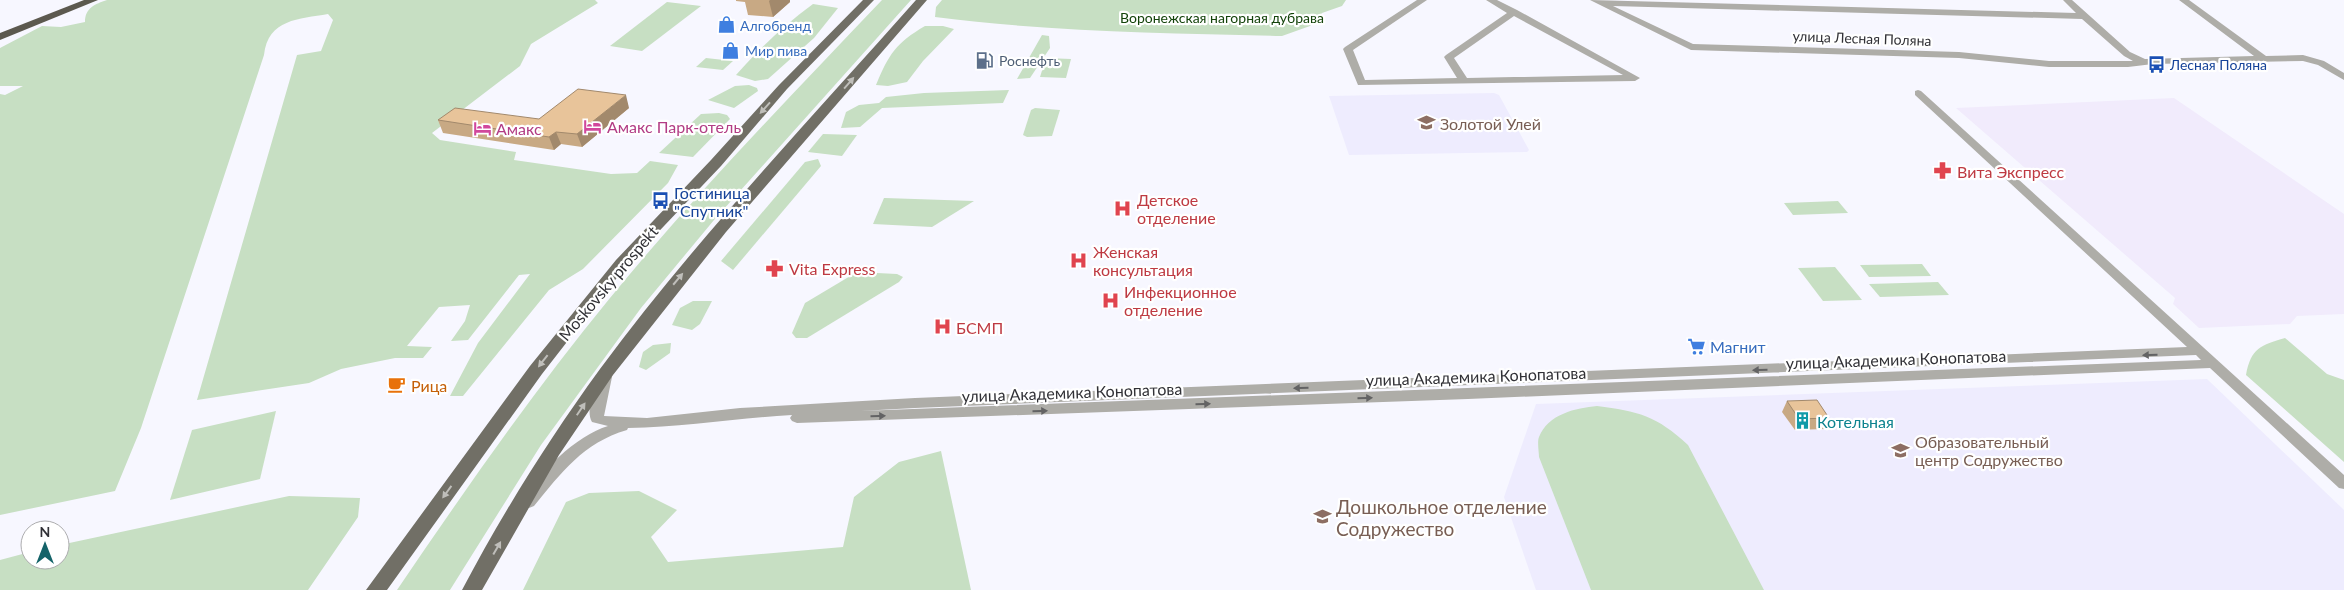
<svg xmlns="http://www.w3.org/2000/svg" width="2344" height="590" viewBox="0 0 2344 590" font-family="Lato,sans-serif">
<rect width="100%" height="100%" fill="#f7f7ff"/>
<path fill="#f1ebfc" d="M2174,98L2344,214V314L2297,316L2290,324L2199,328L2173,304L2175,298L1956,108Z"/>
<g fill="#eeecfe">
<path d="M1494,93L1499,95L1529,150L1527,152L1349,155L1329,96Z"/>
<path d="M2207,379L2344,510V590H1536L1504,497L1536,404Z"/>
</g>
<g fill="#c7dfc3">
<path d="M107,0H595L598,3L531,44L520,66L432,133L440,140L516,152L514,160L611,174L637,173L650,161L678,165L668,183L583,269L549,290L463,396H450L478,343L530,274L519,275L468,340L451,341L465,321L470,305L439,307L407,346L432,347L423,358H395L341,369L309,383L197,400L297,55L321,51L333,20L328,14C299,19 268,19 264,55L141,428L115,491L0,515V94L5,95L23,86H0V48L42,26L61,27L85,22C85,8 95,4 107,0Z"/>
<path d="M882,0H911L714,220L641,308L541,445L450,590H397C465,490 533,392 610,298C695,194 789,98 882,0Z"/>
<path d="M942,0H1346L1342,6L1322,13L1310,26L1282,36C1166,33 1051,32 935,17L936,7Z"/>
<path d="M667,2L701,6L642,51L610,46Z"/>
<path d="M813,4L838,8L814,38L768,79L755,81L736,75C759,49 784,25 813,4Z"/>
<path d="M925,26H943L954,29L923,61L907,82L888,86L876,85C889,54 896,43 925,26Z"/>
<path d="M1042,35L1049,36L1050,48L1030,78L1017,79Z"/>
<path d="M706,58L733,61L723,70L696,67Z"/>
<path d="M1046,58L1071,59L1066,78L1040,77Z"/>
<path d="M749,85L757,88L758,91L734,108L708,100L735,86Z"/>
<path d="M1009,90L1003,103L882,108L860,127L841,128L846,112L859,105L879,103L886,97L924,93Z"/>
<path d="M1035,108L1060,110L1052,136L1027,137L1023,135L1031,110Z"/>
<path d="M719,113L727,115L730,119L693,157L659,153L701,114Z"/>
<path d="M823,134L857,135L842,156L808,152Z"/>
<path d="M818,159L821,166L733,270L721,261L805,162Z"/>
<path d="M884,198H885L974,201L932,227L873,224Z"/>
<path d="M1838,201L1848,213L1793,215L1784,203Z"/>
<path d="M1922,264L1931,276L1869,277L1860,265Z"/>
<path d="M1835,267L1862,300L1823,301L1798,268Z"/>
<path d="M857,272L897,274L903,277L899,282L807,338H796L792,333L805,303Z"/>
<path d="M1938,282L1949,295L1880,297L1869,284Z"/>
<path d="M693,301H712L700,324L692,330L672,325L680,308Z"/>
<path d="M2285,338L2327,374L2344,380V462L2246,375C2251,348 2261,345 2285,338Z"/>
<path d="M671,343L670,353L646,370L639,367L643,352L653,345Z"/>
<path d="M1597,406C1638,411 1657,416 1688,445L1764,590H1591L1539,457C1539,452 1537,442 1539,437C1548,414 1576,408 1597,406Z"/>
<path d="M276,411L260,479L170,500L192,430Z"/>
<path d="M941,451L971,590H523L566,502L589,493L639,491L677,510L651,537L668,562L843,547L854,497L899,462Z"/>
<path d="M289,496L360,498L358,517L308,590H0V560L30,552V560H60V545Z"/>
</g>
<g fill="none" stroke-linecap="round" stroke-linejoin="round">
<g fill="#aeada8" fill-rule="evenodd">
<path d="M1417,0H1427L1353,50L1365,80L1457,78L1444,57L1446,55L1507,13L1486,0H1497L1517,10L1640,78L1635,81L1358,85L1343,49L1345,47ZM1514,16L1623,75L1467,78L1454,58Z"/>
<path d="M1590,0L2076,13L2063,0H2072L2130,52L2145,59L2254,56L2179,0H2189L2266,56L2303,55L2324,61L2344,73V80L2318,65L2303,61L2153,64L2128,67H2049L1959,58L1691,50ZM1613,6L2082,19L2124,56L2133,61H2049L1959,52L1693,44Z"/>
<path d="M1918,90L1921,91L2344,475V489L2339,488L2210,368L1468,399L797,423L792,421L790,418L792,415C737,418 683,427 628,428L627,430C583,443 562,472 534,506L529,508L524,506L521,502C537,474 577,435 608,426L592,422C585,410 595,390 598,377L605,373L612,377L604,416L647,418L740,408L915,398L2187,347L1915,95V91ZM2196,355L2201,360L860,411L915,408Z"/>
</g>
<g fill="#716f66" fill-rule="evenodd">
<path d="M863,0H874L787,89L721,166L626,266L542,374L387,590H366L530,366L616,260L711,160L779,85Z"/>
<path d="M916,0H927L726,232L613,375L559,455L482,590H462C502,514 549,439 600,369C696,239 809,121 916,0Z"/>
</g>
<path fill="#5c594f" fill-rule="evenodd" d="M84,0H98L0,40V33Z"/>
</g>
<g fill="#c8a984">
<path d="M736,0H790V2L773,17L748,15L745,2L736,1Z"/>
<path d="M629,108L582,147L561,144L554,150L443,133L438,120L539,119Z"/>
<path d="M1787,401L1829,418L1824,429L1795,430L1782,412Z"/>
</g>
<g fill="#a2896c">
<path d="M770,0H790V2L773,17L769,1Z"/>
<path d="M626,95L629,108L582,147L577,134Z"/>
<path d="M556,132L561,144L554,150L549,137Z"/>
</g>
<g fill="#e8c49a" stroke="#a2896c">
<path d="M578,89L626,95L577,134L556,132L549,137L438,120L455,108L539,119Z"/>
<path d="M1817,400L1829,418L1799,419L1787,401Z"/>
</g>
<defs><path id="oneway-solid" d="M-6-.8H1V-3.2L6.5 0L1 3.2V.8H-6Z" transform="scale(1.25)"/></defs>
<g fill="#bfbeba">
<use href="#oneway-solid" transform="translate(849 83) rotate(-49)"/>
<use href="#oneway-solid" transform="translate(765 108) rotate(132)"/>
<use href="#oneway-solid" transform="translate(678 279) rotate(-50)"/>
<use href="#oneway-solid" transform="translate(543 361) rotate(128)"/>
<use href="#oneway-solid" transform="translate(581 409) rotate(-56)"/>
<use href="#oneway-solid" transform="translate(447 492) rotate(126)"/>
<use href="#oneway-solid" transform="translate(497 548) rotate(-60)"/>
</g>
<g fill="#636364">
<use href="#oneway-solid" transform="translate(2150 355) rotate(178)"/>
<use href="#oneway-solid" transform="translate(1760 370) rotate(178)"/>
<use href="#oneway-solid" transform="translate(1301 388) rotate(178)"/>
<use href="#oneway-solid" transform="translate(1365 398) rotate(-2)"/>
<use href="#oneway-solid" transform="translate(1203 404) rotate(-2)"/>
<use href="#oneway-solid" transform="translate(1040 411) rotate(-2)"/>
<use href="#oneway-solid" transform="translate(878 416) rotate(-2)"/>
</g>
<defs>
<symbol id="shop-bare" viewBox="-9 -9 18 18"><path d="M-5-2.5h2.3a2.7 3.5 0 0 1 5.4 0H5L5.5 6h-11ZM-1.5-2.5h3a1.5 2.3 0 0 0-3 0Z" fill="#3f7fe0" stroke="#fff" stroke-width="2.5" paint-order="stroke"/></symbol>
<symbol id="fuel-bare" viewBox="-9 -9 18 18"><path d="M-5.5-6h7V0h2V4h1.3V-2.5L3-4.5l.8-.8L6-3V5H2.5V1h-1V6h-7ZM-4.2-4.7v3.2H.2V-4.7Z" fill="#5c6f8a" stroke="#fff" stroke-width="2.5" paint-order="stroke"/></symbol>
<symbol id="bus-bare" viewBox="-9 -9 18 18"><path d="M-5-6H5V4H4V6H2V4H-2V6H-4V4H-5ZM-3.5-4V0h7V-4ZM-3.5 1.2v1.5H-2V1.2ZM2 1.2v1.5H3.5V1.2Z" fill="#1a4fb4" stroke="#fff" stroke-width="2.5" paint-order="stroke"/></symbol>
<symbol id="school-bare" viewBox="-9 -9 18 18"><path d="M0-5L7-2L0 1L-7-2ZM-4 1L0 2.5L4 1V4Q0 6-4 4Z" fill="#8d6e63" stroke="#fff" stroke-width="2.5" paint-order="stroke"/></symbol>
<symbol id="hotel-bare" viewBox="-9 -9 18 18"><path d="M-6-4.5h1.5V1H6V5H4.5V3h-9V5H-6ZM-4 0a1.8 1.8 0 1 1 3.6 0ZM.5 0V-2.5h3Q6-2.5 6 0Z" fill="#d1479c" stroke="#fff" stroke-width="2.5" paint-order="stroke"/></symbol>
<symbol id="pharmacy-bare" viewBox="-9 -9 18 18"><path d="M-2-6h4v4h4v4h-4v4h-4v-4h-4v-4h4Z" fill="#e0444e" stroke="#fff" stroke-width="2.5" paint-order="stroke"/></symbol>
<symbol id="hospital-bare" viewBox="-9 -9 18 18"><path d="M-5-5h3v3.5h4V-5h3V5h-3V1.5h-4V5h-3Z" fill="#e0444e" stroke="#fff" stroke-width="2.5" paint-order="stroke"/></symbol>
<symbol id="supermarket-bare" viewBox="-9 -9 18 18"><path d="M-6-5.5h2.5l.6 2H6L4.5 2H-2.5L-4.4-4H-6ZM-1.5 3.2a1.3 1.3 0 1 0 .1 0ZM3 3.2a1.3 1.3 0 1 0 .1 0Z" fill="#3f7fe0" stroke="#fff" stroke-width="2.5" paint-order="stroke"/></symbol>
<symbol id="cafe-bare" viewBox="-9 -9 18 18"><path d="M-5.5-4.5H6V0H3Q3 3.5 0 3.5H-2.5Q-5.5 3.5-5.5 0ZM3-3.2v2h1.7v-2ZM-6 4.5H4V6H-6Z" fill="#e8710a" stroke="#fff" stroke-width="2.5" paint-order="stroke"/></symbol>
<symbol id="building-bare" viewBox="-9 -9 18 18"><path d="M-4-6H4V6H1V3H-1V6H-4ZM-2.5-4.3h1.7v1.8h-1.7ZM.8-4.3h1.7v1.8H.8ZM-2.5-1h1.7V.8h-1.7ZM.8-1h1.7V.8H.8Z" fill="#0f9aa8" stroke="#fff" stroke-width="2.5" paint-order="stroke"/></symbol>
</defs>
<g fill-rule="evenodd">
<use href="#shop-bare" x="714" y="12" width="25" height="25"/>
<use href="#shop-bare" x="718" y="38" width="25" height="25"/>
<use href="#fuel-bare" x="972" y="48" width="25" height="25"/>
<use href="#bus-bare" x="2144" y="52" width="25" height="25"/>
<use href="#school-bare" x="1414" y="110" width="25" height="25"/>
<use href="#hotel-bare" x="580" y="114" width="25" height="25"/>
<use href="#hotel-bare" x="470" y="116" width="25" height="25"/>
<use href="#pharmacy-bare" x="1930" y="158" width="25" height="25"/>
<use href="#bus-bare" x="648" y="188" width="25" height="25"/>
<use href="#hospital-bare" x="1110" y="196" width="25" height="25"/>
<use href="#hospital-bare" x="1066" y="248" width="25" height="25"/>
<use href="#pharmacy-bare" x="762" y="256" width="25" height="25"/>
<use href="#hospital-bare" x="1098" y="288" width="25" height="25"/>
<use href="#hospital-bare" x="930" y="314" width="25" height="25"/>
<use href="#supermarket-bare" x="1684" y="334" width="25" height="25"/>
<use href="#cafe-bare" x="384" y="372" width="25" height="25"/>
<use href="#building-bare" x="1790" y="408" width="25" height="25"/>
<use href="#school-bare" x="1888" y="438" width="25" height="25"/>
<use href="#school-bare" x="1310" y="504" width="25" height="25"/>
</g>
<g text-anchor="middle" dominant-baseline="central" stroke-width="4.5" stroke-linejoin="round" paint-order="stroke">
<g font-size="14" fill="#13430a" stroke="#fff">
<text x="1222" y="17">Воронежская нагорная дубрава</text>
</g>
<g font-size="14" fill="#366cbe" stroke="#fff" text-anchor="start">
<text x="740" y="25">Алгобренд</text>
<text x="745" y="50">Мир пива</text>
</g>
<g font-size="14" fill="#313136" stroke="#fff">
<text transform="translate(1862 38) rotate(2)">улица Лесная Поляна</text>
</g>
<g font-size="14" fill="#4e5e75" stroke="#fff" text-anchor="start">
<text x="999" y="60">Роснефть</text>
</g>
<g font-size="14" fill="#164399" stroke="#fff" text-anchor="start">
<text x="2170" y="64">Лесная Поляна</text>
</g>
<g font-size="16" fill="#785e54" stroke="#fff" text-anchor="start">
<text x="1440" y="123">Золотой Улей</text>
<text x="1915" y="441">Образовательный<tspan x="1915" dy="18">центр Содружество</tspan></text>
</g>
<g font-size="16" fill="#b23c85" stroke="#fff" text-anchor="start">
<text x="607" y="126">Амакс Парк-отель</text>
<text x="496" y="128">Амакс</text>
</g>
<g font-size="16" fill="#be3a42" stroke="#fff" text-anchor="start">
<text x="1957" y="171">Вита Экспресс</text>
<text x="1137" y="199">Детское<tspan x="1137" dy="18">отделение</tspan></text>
<text x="1093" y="251">Женская<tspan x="1093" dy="18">консультация</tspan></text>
<text x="789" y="268">Vita Express</text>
<text x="1124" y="291">Инфекционное<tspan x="1124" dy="18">отделение</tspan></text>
<text x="956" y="327">БСМП</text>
</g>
<g font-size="16" fill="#164399" stroke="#fff" text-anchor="start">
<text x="674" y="192">Гостиница<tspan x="674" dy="18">"Спутник"</tspan></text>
</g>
<g font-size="16" fill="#313136" stroke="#fff">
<text transform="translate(608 283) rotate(-50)">Moskovsky prospekt</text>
<text transform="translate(1896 359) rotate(-2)">улица Академика Конопатова</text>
<text transform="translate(1476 376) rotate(-2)">улица Академика Конопатова</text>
<text transform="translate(1072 392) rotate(-2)">улица Академика Конопатова</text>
</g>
<g font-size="16" fill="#366cbe" stroke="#fff" text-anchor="start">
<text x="1710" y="346">Магнит</text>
</g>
<g font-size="16" fill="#c56008" stroke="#fff" text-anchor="start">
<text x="411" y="385">Рица</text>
</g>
<g font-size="16" fill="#0d838f" stroke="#fff" text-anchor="start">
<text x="1817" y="421">Котельная</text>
</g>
<g font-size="19" fill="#785e54" stroke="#fff" text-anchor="start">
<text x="1336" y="506">Дошкольное отделение<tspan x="1336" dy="22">Содружество</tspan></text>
</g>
</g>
<g transform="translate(45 545)"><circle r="24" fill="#ffffff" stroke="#adadaf"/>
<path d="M0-4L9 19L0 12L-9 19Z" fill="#146369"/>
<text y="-8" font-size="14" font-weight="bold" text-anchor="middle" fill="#313136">N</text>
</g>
</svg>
